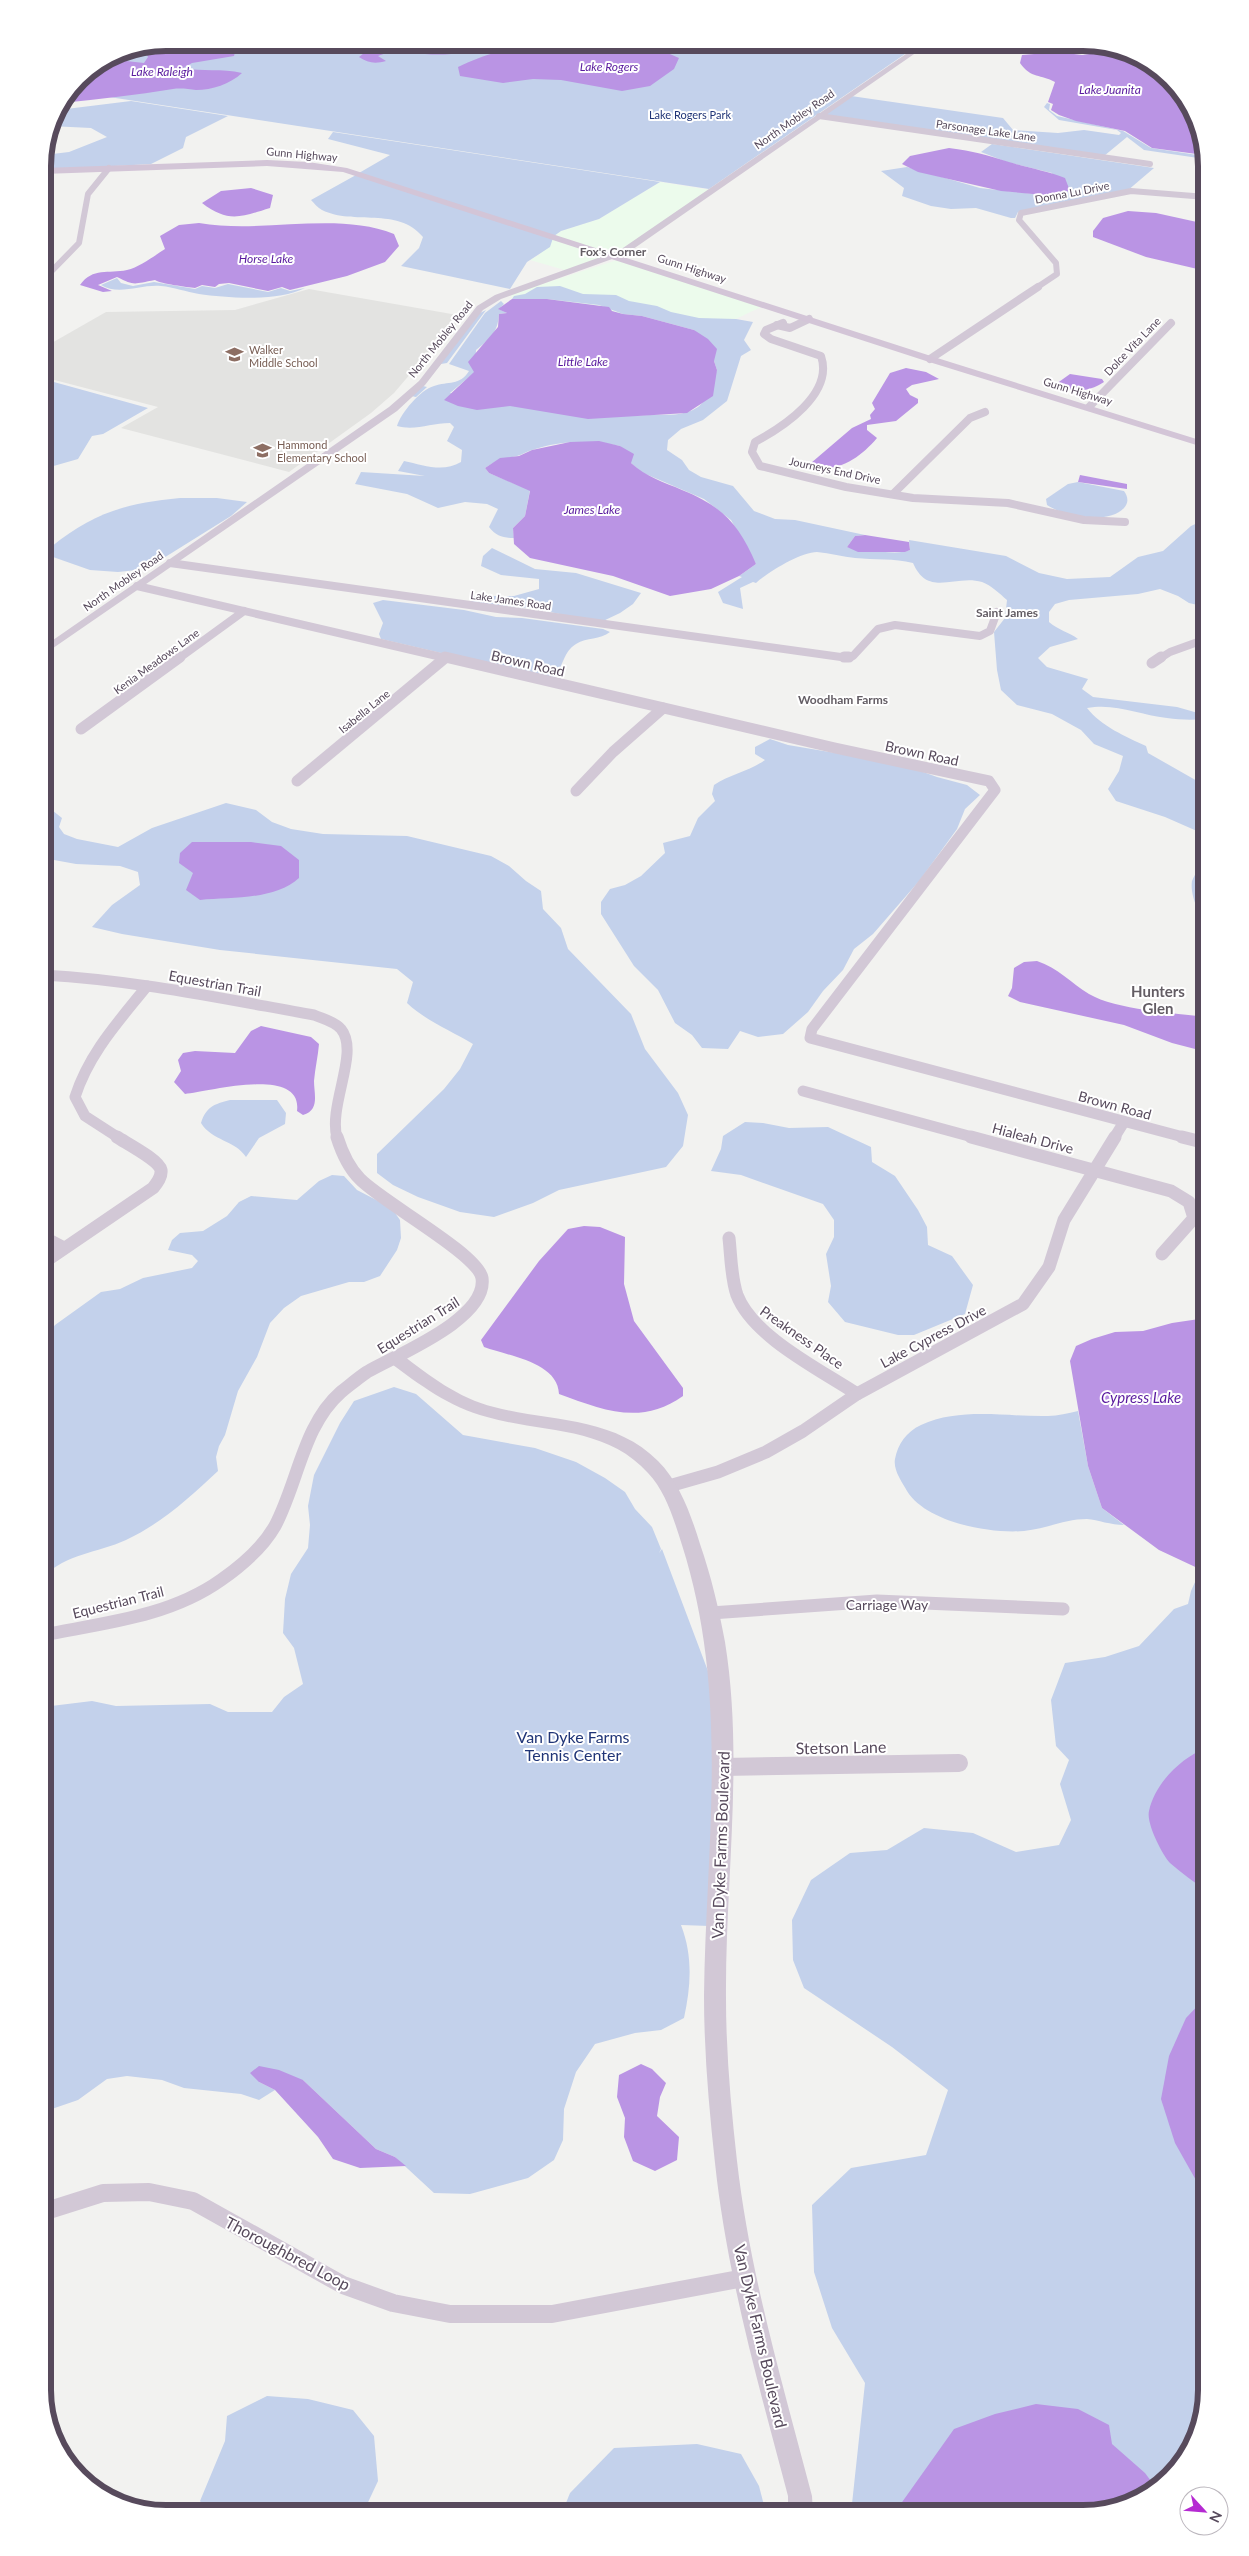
<svg xmlns="http://www.w3.org/2000/svg" width="1249" height="2556" viewBox="0 0 1249 2556" font-family="Lato,sans-serif">
<rect width="100%" height="100%" fill="#f2f2f0"/>
<g fill="#ecfbec">
<path d="M660,182L710,190L614,255L554,236L561,231L599,219Z"/>
<path d="M553,238L610,257L568,271L530,260L539,255Z"/>
<path d="M617,260L763,306L719,327L512,299L511,294Z"/>
</g>
<path fill="#e3e3e1" d="M309,289L463,316L435,349L429,352L394,393L371,413L289,472L121,428L158,407L43,377V348L106,312L235,310Z"/>
<g fill="#c3d1eb">
<path d="M166,43H921L709,189L70,91L79,78L119,52Z"/>
<path d="M851,96L1003,118L1013,130L1058,133L1084,130L1119,135L1121,133L1117,130L1059,120L1044,107L1047,103L1050,104L1049,110L1057,116L1123,131L1151,148L1204,156L1205,159L1144,150L1127,137L1104,156L823,116Z"/>
<path d="M131,101L228,116L186,137L183,148L151,164L43,170L44,155L69,152L107,137L91,128L50,126L58,110Z"/>
<path d="M333,132L660,182L599,219L561,231L554,236L359,173L390,155L328,139Z"/>
<path d="M992,144L1154,168L1127,191L1018,212L1015,218H1011L976,208L951,209L931,206L902,196L904,188L881,171L907,167L980,188L1044,195L1058,194L1052,173L1007,162L981,152Z"/>
<path d="M356,175L553,238L550,247L527,262L510,289L401,266L419,248L423,237C397,206 354,226 322,210C318,208 314,203 311,200Z"/>
<path d="M117,278L121,283L133,286L154,282L195,289L202,286L215,288L228,284L268,292L281,288L290,291L305,288C278,302 228,298 199,294C186,292 174,287 161,286C141,284 119,296 101,285Z"/>
<path d="M560,286L583,294L616,295L629,301L657,306L671,312L699,318L736,319L753,322L744,340L751,350L741,356L727,401L703,420L681,429L668,440L667,450L682,460L689,470L701,477L733,486L754,511L775,519L795,520L865,535L855,536L847,547C862,549 898,556 910,550L909,540L1006,556L1039,573L1067,579L1110,577L1138,557L1163,551L1191,526L1206,519V607L1189,603L1178,596L1160,589L1138,594L1069,600L1055,604L1049,612V622C1058,630 1069,632 1078,639L1050,647L1038,658L1047,667L1088,679L1082,689L1093,697L1177,707L1205,715L1206,719C1193,720 1180,720 1167,718C1139,715 1117,703 1087,708C1101,726 1126,737 1146,746L1148,753L1206,786V835L1165,817L1116,801L1108,789L1119,771L1123,756L1094,744L1081,730L1052,714L1017,705L1001,690L997,670L994,632L1005,618L1007,600C1000,594 991,585 982,582C955,574 928,598 913,563C894,558 875,560 855,558C843,557 830,553 817,552C801,552 768,572 756,583L753,582L740,588L743,609L723,603L718,592L742,577L739,576L756,564L731,520L704,499L641,472L631,463L620,446C591,440 560,440 532,450C527,451 522,455 517,456C504,459 497,460 485,468L489,473L530,490L525,516L513,528L514,538C503,538 496,536 489,527L498,509L487,504L465,502L438,508L407,494L355,484L361,472L425,476L398,471L404,461C423,465 443,473 461,462L462,450L447,441L454,427L450,423C431,423 415,431 397,426C401,413 420,390 434,386C448,381 460,386 469,371L449,364L485,313L501,301L504,304L499,309L507,313L499,314C498,332 490,339 476,350L475,372L450,393C516,408 582,419 650,415C667,414 683,417 698,407C707,401 712,380 717,370L714,361L694,330L642,316L623,314L599,305L547,299H512L514,296L525,294L537,287Z"/>
<path d="M486,310L447,363L441,364L423,386L427,387L416,397L411,396L480,313Z"/>
<path d="M43,379L148,408L103,434L92,436L78,459L43,469Z"/>
<path d="M1078,482L1124,491C1128,497 1129,502 1124,508C1109,525 1063,516 1047,505L1046,499L1068,484Z"/>
<path d="M180,498H217L247,502L231,516L146,569L118,572L90,570L53,557L51,547C93,513 126,503 180,498Z"/>
<path d="M492,548L535,569L576,573L641,593L633,604L620,613L601,622L529,608L471,603L473,596H514L539,589V579L501,575L481,566L483,556Z"/>
<path d="M383,600L464,610L496,617L522,618L603,629L610,632C600,640 587,637 576,644C564,651 563,666 555,677L540,676L381,639L379,634L383,623L373,603Z"/>
<path d="M770,739L788,745L901,764L937,777L967,785L980,795L965,809L957,829L920,880L873,934L854,949L843,970L823,991L808,1012L783,1034L758,1037L740,1031L728,1049L702,1048L692,1035L675,1023L658,990L634,966L601,914V902L610,889L625,885L641,876L665,853L663,843L690,836L698,818L715,801L712,794L714,785C730,774 748,772 765,760L755,754V747Z"/>
<path d="M43,803L62,818L59,827L64,834L77,839L118,847L152,828L226,803L256,810L272,822L291,829L323,834L407,836L491,856L509,866L526,881L541,891L543,909L561,928L568,949L631,1014L645,1049L678,1093L688,1115L683,1146L666,1167L559,1190L533,1203L494,1217L460,1212L418,1197L393,1185L377,1173V1154L444,1089L460,1069L473,1044C450,1030 426,1021 407,1003L413,982L397,969L220,950L122,934L92,927L112,905L140,885L138,872L120,866L76,864L43,858Z"/>
<path d="M1206,869V919C1197,913 1190,893 1192,881C1193,878 1196,873 1198,870Z"/>
<path d="M230,1100H277L286,1113L285,1124L259,1138L246,1157C235,1140 212,1141 201,1123C206,1107 214,1104 230,1100Z"/>
<path d="M745,1122L763,1123L789,1128L828,1127L871,1147L872,1162L895,1176L918,1210L927,1227L928,1245L952,1256L973,1285L965,1314L914,1335H898L845,1322L828,1302L831,1286L826,1254L834,1237V1220L823,1204L741,1175L711,1171L721,1149L723,1136Z"/>
<path d="M332,1175L344,1176L357,1190L384,1204L393,1210L400,1220L401,1238L397,1250L380,1276L364,1282H349L301,1296L284,1308L270,1323L257,1357L238,1391L225,1435L219,1446L216,1457L218,1471C189,1498 162,1523 126,1540C97,1553 66,1554 43,1577V1342L55,1325L101,1292L120,1289L143,1278L192,1268L198,1261L192,1255L168,1250L172,1240L180,1233L203,1231L227,1216L239,1202L251,1196L297,1200L319,1181Z"/>
<path d="M394,1387L416,1394L463,1435L535,1448L576,1462L605,1478L625,1492L635,1509L652,1527L661,1549L659,1553L662,1549L717,1695L710,1926L681,1925C693,1956 691,1986 684,2018L661,2030L635,2033L595,2044L576,2072L564,2109L563,2140L554,2160L528,2178L470,2194L434,2193L395,2157L376,2149L303,2080L259,2082L275,2090L259,2100L241,2094L184,2088L162,2080L127,2076L107,2079L78,2100L43,2112V1707L92,1701L116,1706L210,1704L228,1712H272L284,1697L303,1684L294,1648L283,1633L285,1599L291,1574L308,1548L310,1525L308,1506L314,1475L340,1423L354,1401Z"/>
<path d="M1078,1411L1088,1466L1102,1508L1124,1525C1111,1525 1098,1520 1087,1519C1065,1519 1045,1529 1024,1531C989,1534 926,1522 907,1491C902,1482 893,1470 895,1459C898,1444 906,1432 921,1425C960,1407 1007,1417 1048,1416C1058,1416 1068,1413 1078,1411Z"/>
<path d="M1200,1571L1206,1572V2390L1186,2459L1130,2504L1083,2513H851L865,2383L832,2328L814,2272L812,2205L851,2168L926,2155L948,2090L892,2047L804,1988L793,1960L792,1920L811,1880L850,1853L887,1850L924,1828L973,1833L1016,1852L1059,1845L1071,1820L1060,1784L1069,1760L1056,1746L1051,1700L1065,1663L1105,1657L1139,1646L1174,1609L1188,1604L1191,1591Z"/>
<path d="M267,2396L308,2399L353,2410L374,2436L378,2481L363,2513H208L200,2501L225,2441L227,2416Z"/>
<path d="M697,2444L741,2454L759,2486L766,2513H562L570,2493L614,2448Z"/>
</g>
<g fill="#ba94e4">
<path d="M166,43L237,44L234,56L192,63L183,68C202,72 222,68 242,73C230,84 212,90 196,90C189,89 180,88 173,89C136,95 100,99 62,103L79,78L108,59L144,63L148,57L143,47Z"/>
<path d="M367,43H490C470,53 447,56 425,54C407,53 395,49 378,56L386,61C375,64 368,63 359,57L364,53L355,50L369,43Z"/>
<path d="M556,43H664L663,51L679,58L674,69L650,86L622,91L561,80L533,79L503,83L460,76L458,67C471,61 484,55 499,52C518,48 542,55 556,43Z"/>
<path d="M1113,51L1158,68L1197,119L1204,155L1152,148L1125,131L1076,121L1059,115L1051,110L1053,104L1048,102L1055,82C1041,74 1031,79 1020,63L1022,55L1058,52L1082,55Z"/>
<path d="M949,148C974,151 986,155 1009,162C1028,168 1047,171 1065,178L1070,191L1044,195L1001,191L918,172L902,164L910,156Z"/>
<path d="M251,188L273,195L270,208C241,217 228,223 202,203L221,191Z"/>
<path d="M1128,211L1156,213L1206,224V271L1146,257L1093,237V231L1103,218Z"/>
<path d="M199,223C263,234 336,211 394,234L399,246L385,262L347,276L290,290L282,287L268,291L229,283L219,284L215,287L202,285L195,288C187,287 161,284 155,280C133,284 135,286 117,277L98,285L112,291L103,292L80,285C93,267 108,274 127,270C140,267 154,256 165,249L160,236L179,225Z"/>
<path d="M512,299H547L609,307L612,311L623,314L642,316L694,330L708,339L717,349L714,361L717,370L713,396L687,413L588,419L510,406L477,410L458,406L444,400L474,372L468,362L498,327L499,314L507,313L498,309Z"/>
<path d="M906,368L926,372L939,379L912,385L906,389L910,395L918,399V403L896,421L867,425V430L877,438C860,458 838,473 811,467V463L852,428L871,419L870,415L875,409L872,403L890,373Z"/>
<path d="M1070,374L1102,379L1104,382C1088,392 1073,394 1056,384Z"/>
<path d="M599,441L620,446L634,454L631,463C646,477 664,482 682,490C722,506 739,524 756,564L739,576L711,589L670,596L613,576L530,558L514,544L513,528L525,516L530,491L489,473L485,468L500,458L519,456L532,450L570,442Z"/>
<path d="M1080,475L1127,484V489L1078,482Z"/>
<path d="M865,535L909,542L910,550L905,552H858L847,547L855,536Z"/>
<path d="M192,842H251L281,846L299,860V878C275,900 232,897 200,900L186,890L193,873L179,863L180,853Z"/>
<path d="M1037,961C1058,968 1071,983 1089,994C1116,1010 1175,1013 1206,1017V1049L1199,1050L1172,1043L1124,1025L1020,1002L1008,996L1012,988L1014,968L1024,962Z"/>
<path d="M261,1026L311,1037L319,1044C318,1056 315,1069 314,1081C314,1094 320,1110 303,1115L297,1111C303,1065 208,1092 185,1094L174,1082L181,1071L178,1060L183,1053L195,1051L235,1053L251,1031Z"/>
<path d="M584,1226L600,1227L625,1237L624,1284L634,1321L683,1388V1396C641,1426 603,1410 559,1394C558,1362 508,1356 484,1347L481,1340L539,1261L568,1229Z"/>
<path d="M1206,1318V1572L1159,1550L1102,1508L1088,1466L1070,1361L1076,1346L1092,1339L1115,1332L1143,1331L1172,1323Z"/>
<path d="M1206,1748V1891C1195,1882 1181,1873 1170,1863C1162,1854 1146,1823 1149,1811C1155,1783 1181,1758 1206,1748Z"/>
<path d="M1206,1997V2198L1175,2143L1161,2099L1169,2056L1186,2018Z"/>
<path d="M641,2064L652,2069L666,2083L660,2097L657,2116L679,2137L677,2160L655,2171L633,2161L624,2137L625,2118L617,2097L619,2075Z"/>
<path d="M259,2066L279,2070L303,2080L376,2149L395,2157L406,2166L360,2168L333,2159L318,2137L275,2090L259,2082L250,2073Z"/>
<path d="M1036,2404L1078,2409L1109,2425L1112,2444L1145,2473L1154,2485L1130,2504L1083,2513H897L900,2505L954,2429L995,2414Z"/>
</g>
<g fill="none" stroke-linecap="round" stroke-linejoin="round">
<g stroke="#d2c8d6" stroke-width="6">
<path d="M819,116L1150,164"/>
<path d="M43,280L79,243L88,194L109,168"/>
<path d="M1036,288L1057,274L1056,263L1019,220L1021,213L1131,191L1206,197"/>
</g>
<g stroke="#d2c8d6" stroke-width="8">
<path d="M783,323L766,330L764,334L771,339L821,356C834,394 783,427 755,442L752,452L760,466L846,487L913,498L1008,503L1084,520L1125,522"/>
<path d="M777,325L790,328L809,319"/>
<path d="M930,359L1038,287"/>
<path d="M1089,407L1171,323"/>
<path d="M894,493L970,418L985,412"/>
<path d="M170,563L848,658L853,656L878,629L895,625L980,636L990,631L997,612"/>
<path d="M137,586L450,659"/>
<path d="M178,659L244,611"/>
<path d="M1159,659L1170,652L1206,639"/>
</g>
<g stroke="#d2c8d6" stroke-width="11">
<path d="M445,657L835,748L989,781L995,790L812,1029L810,1038L1187,1138"/>
<path d="M844,657H849"/>
<path d="M1152,663L1161,657"/>
<path d="M81,729L180,657"/>
<path d="M297,781L445,658"/>
<path d="M576,791L613,752L663,708"/>
<path d="M43,975C135,980 224,999 314,1015C323,1019 334,1021 341,1029C360,1052 328,1105 337,1138"/>
<path d="M803,1091L976,1138"/>
<path d="M119,1138L85,1116L75,1097C89,1053 119,1021 147,986"/>
<path d="M1114,1138L1124,1122"/>
</g>
<g stroke="#d2c8d6" stroke-width="13">
<path d="M971,1137L1171,1191L1189,1202L1194,1218L1162,1254"/>
<path d="M1182,1137L1206,1143"/>
<path d="M43,1237L64,1248"/>
<path d="M729,1238C731,1256 731,1278 737,1295C753,1337 821,1370 857,1394"/>
<path d="M43,1263L153,1188C157,1183 162,1177 161,1170C159,1160 126,1143 117,1137"/>
<path d="M669,1486L718,1472L766,1452L803,1431L857,1394L1023,1304L1049,1267L1064,1220L1115,1137"/>
<path d="M711,1613L877,1601L1063,1609"/>
<path d="M43,1635C103,1623 169,1617 221,1580C241,1566 263,1547 275,1526C298,1483 303,1425 341,1392C350,1385 358,1378 367,1372C396,1355 488,1319 482,1278C478,1254 382,1202 360,1179C348,1167 342,1153 337,1137"/>
</g>
<g stroke="#d2c8d6" stroke-width="18">
<path d="M723,1767L959,1763"/>
<path d="M43,2212L103,2193L149,2192L193,2201L343,2285L393,2303L450,2314H552L744,2278"/>
</g>
<g fill="#d2c8d6" fill-rule="evenodd">
<path d="M922,43H930L626,254L501,299L483,310L425,385L397,411L43,655V647L389,407L419,381L477,306L495,295L620,250Z"/>
<path d="M395,1353L401,1354C430,1376 458,1398 494,1407C550,1422 613,1416 658,1461C680,1483 691,1515 700,1544C711,1576 719,1609 725,1642C744,1760 725,1881 726,1999C726,2053 731,2107 737,2161C750,2275 783,2385 812,2496L813,2513H788V2496C759,2386 727,2276 715,2163C709,2108 704,2052 704,1996C706,1841 730,1696 682,1545C674,1520 666,1492 648,1473C606,1426 543,1433 487,1417C449,1407 420,1385 389,1362L387,1358L389,1354Z"/>
</g>
<path fill="#d3c5d7" fill-rule="evenodd" d="M267,160L308,162L347,168L934,357L1206,442V448L926,361L343,172L267,166L43,174V168Z"/>
</g>
<defs>
<symbol id="school-bare" viewBox="-9 -9 18 18"><path d="M0-5L7-2L0 1L-7-2ZM-4 1L0 2.5L4 1V4Q0 6-4 4Z" fill="#8d6e63" stroke="#fff" stroke-width="2.5" paint-order="stroke"/></symbol>
</defs>
<g fill-rule="evenodd">
<use href="#school-bare" x="222" y="342" width="25" height="25"/>
<use href="#school-bare" x="250" y="438" width="25" height="25"/>
</g>
<g text-anchor="middle" dominant-baseline="central" stroke-width="4" stroke-linejoin="round" paint-order="stroke">
<g font-size="11" fill="#203577" stroke="#fff">
<text x="690" y="114">Lake Rogers Park</text>
</g>
<g font-size="11" fill="#574a5c" stroke="#fff">
<text transform="translate(794 119) rotate(-35)">North Mobley Road</text>
<text transform="translate(986 130) rotate(8)">Parsonage Lake Lane</text>
<text transform="translate(302 154) rotate(5)">Gunn Highway</text>
<text transform="translate(1072 192) rotate(-11)">Donna Lu Drive</text>
<text transform="translate(692 268) rotate(18)">Gunn Highway</text>
<text transform="translate(440 339) rotate(-51)">North Mobley Road</text>
<text transform="translate(1132 346) rotate(-46)">Dolce Vita Lane</text>
<text transform="translate(1078 391) rotate(17)">Gunn Highway</text>
<text transform="translate(835 470) rotate(12)">Journeys End Drive</text>
<text transform="translate(123 581) rotate(-35)">North Mobley Road</text>
<text transform="translate(511 600) rotate(8)">Lake James Road</text>
<text transform="translate(156 661) rotate(-36)">Kenia Meadows Lane</text>
<text transform="translate(364 711) rotate(-39)">Isabella Lane</text>
</g>
<g font-size="11" fill="#785e54" stroke="#fff" text-anchor="start">
<text x="249" y="349">Walker<tspan x="249" dy="13">Middle School</tspan></text>
<text x="277" y="444">Hammond<tspan x="277" dy="13">Elementary School</tspan></text>
</g>
<g font-size="12" font-style="italic" fill="#591a9e" stroke="#fff">
<text x="609" y="66">Lake Rogers</text>
<text x="162" y="71">Lake Raleigh</text>
<text x="1110" y="89">Lake Juanita</text>
<text x="266" y="258">Horse Lake</text>
<text x="583" y="361">Little Lake</text>
<text x="592" y="509">James Lake</text>
</g>
<g font-size="12" font-weight="bold" fill="#635d64" stroke="#fff">
<text x="613" y="251">Fox's Corner</text>
<text x="1007" y="612">Saint James</text>
<text x="843" y="699">Woodham Farms</text>
</g>
<g font-size="14" fill="#574a5c" stroke="#fff">
<text transform="translate(528 663) rotate(13)">Brown Road</text>
<text transform="translate(922 753) rotate(12)">Brown Road</text>
<text transform="translate(215 983) rotate(10)">Equestrian Trail</text>
<text transform="translate(1115 1105) rotate(15)">Brown Road</text>
<text transform="translate(1033 1138) rotate(15)">Hialeah Drive</text>
<text transform="translate(418 1325) rotate(-32)">Equestrian Trail</text>
<text transform="translate(933 1336) rotate(-28)">Lake Cypress Drive</text>
<text transform="translate(802 1337) rotate(35)">Preakness Place</text>
<text transform="translate(118 1602) rotate(-14)">Equestrian Trail</text>
<text x="887" y="1604">Carriage Way</text>
</g>
<g font-size="15" font-weight="bold" fill="#635d64" stroke="#fff">
<text x="1158" y="991">Hunters<tspan x="1158" dy="17">Glen</tspan></text>
</g>
<g font-size="15" font-style="italic" fill="#591a9e" stroke="#fff">
<text x="1141" y="1397">Cypress Lake</text>
</g>
<g font-size="16" fill="#203577" stroke="#fff">
<text x="573" y="1736">Van Dyke Farms<tspan x="573" dy="18">Tennis Center</tspan></text>
</g>
<g font-size="16" fill="#574a5c" stroke="#fff">
<text transform="translate(841 1747) rotate(-1)">Stetson Lane</text>
<text transform="translate(720 1845) rotate(-88)">Van Dyke Farms Boulevard</text>
<text transform="translate(288 2253) rotate(28)">Thoroughbred Loop</text>
<text transform="translate(761 2336) rotate(77)">Van Dyke Farms Boulevard</text>
</g>
</g>
<path d="M0 0H1249V2556H0ZM166 51H1083A115 115 0 0 1 1198 166V2390A115 115 0 0 1 1083 2505H166A115 115 0 0 1 51 2390V166A115 115 0 0 1 166 51Z" fill="#fff" fill-rule="evenodd"/>
<path fill="none" stroke="#574a5c" stroke-width="6" d="M166 51H1083A115 115 0 0 1 1198 166V2390A115 115 0 0 1 1083 2505H166A115 115 0 0 1 51 2390V166A115 115 0 0 1 166 51Z"/>
<g transform="translate(1204 2511) rotate(116)"><circle r="24" fill="#ffffff" stroke="#bcb7be"/>
<path d="M0-4L9 19L0 12L-9 19Z" fill="#b52ad2"/>
<text y="-8" font-size="14" font-weight="bold" text-anchor="middle" fill="#574a5c">N</text>
</g>
</svg>
